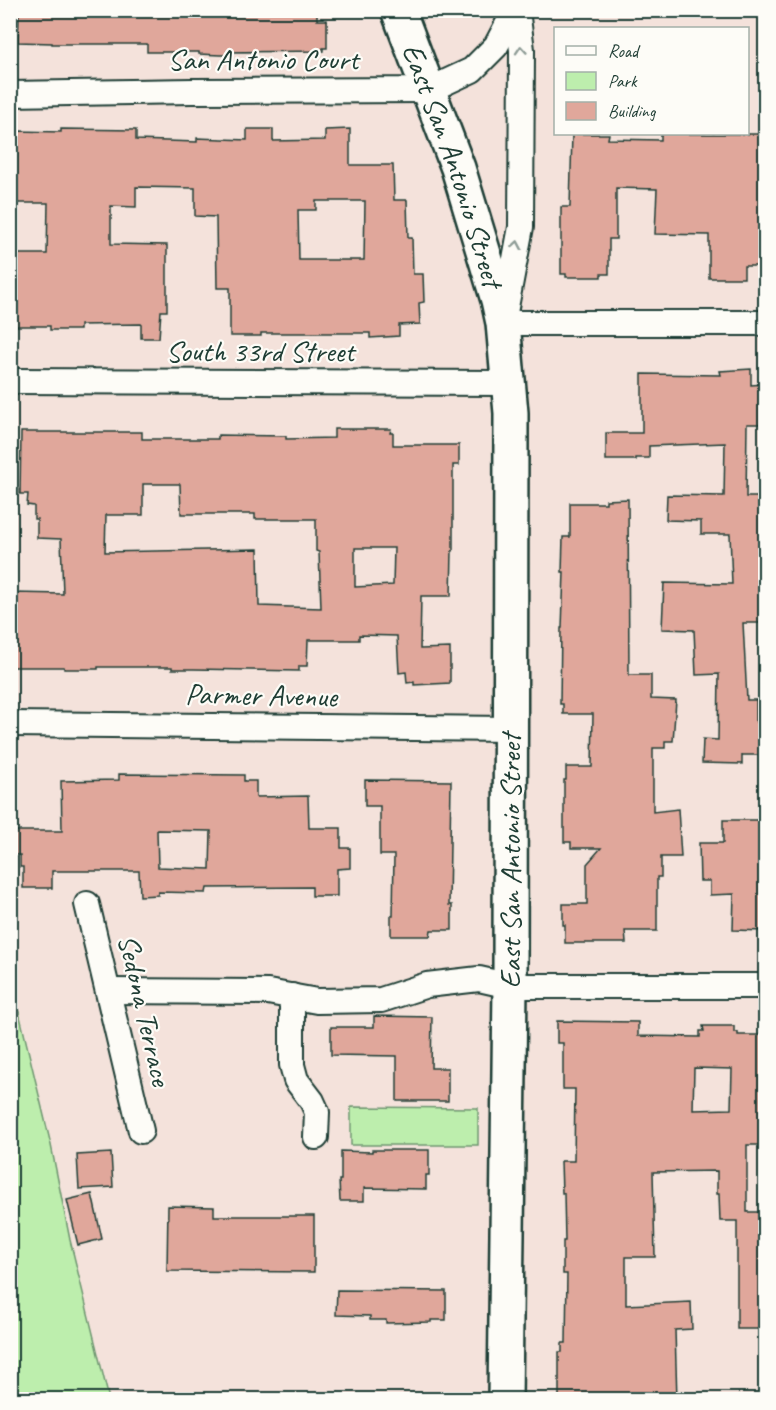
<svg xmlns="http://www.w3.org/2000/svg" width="776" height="1410" viewBox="0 0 776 1410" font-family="Caveat,sans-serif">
<rect width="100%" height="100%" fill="#f4e2db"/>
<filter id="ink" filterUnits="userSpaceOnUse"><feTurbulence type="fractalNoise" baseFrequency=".0167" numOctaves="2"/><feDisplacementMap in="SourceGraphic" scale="12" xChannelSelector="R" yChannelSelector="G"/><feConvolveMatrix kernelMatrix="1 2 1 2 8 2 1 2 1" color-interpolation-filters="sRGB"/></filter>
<g filter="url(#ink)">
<g fill="#bdeead" stroke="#6e9670" stroke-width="1.5">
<path d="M10,975L51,1145L70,1240L109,1399H11Z"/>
<path d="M351,1107L478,1108V1145H351Z"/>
</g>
<g fill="#e0a79b" stroke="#1f3d34" stroke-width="1.5" fill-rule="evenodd">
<path d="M19,10H228V12L317,10V20H327V48H323V51L227,52V55H220L199,54V52H147V44H52V43L18,42Z"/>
<path d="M61,129L136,130V140L197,142V138L247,140V129H273V141L325,140V130L350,129V165H393L394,200H407L408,238H412L413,274H423L424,302L419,303L420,324L399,325V336L370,338V333H261V336H230V288H217L216,217L195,216V188L136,187V207L111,206V244L167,245V311H161L159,338H141V324L80,325V330H50V326H10V261H12V254H47L48,203H10V182H16L17,131L61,132ZM316,201H365L364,260H299L298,210H316Z"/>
<path d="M572,134H609L608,139L661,140V134H765V266H744V278H709V235L655,234L657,189L616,188V239H609V274H601V277H566V274H561V207H570Z"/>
<path d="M751,369V385L765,384V424H747L746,497H765V623H743L747,700H756V722H765V755H742V764L702,763L703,739L718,740L719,674L696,675L694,630L662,629L664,583L732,584L730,534H701V521L666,520L667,495L724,496L725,443L649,446V458H636V460H606V433H642V374L721,375L720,371Z"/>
<path d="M334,429H391L390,433H393V445H459V465H453V551H452L451,596H421L420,649L450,648V683L414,685V682L407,683L406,672L399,673L397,636L359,635V640H308L307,666H299V671L194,669H172V667H98V669H64V667H11V616H14V593L63,594L61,539L37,538V519H34V506L27,505L28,494H20L21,432H142V439H218V435L286,436V439L334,438ZM143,484H180L181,514H255V519H316V551L319,552L321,608L259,606L258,549L105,552L106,515H143ZM355,548H394L393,585L355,587Z"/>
<path d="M628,499L629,675H651V699L676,700L673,741H665V748H653V812L678,809L681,857H661V877H657V931H625L626,943H565V925H563V904H587V864L601,848H571V842H564V780H566V767H592L593,714H563V704H560L561,628H562L564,572H562L563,537H570V503H606V500Z"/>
<path d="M119,774L244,775V781H256V797L308,796L309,828H341V848H350V868L337,869V896H312V887L207,888L206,893L158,892V895L140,896L139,871H52V888H23V867H20V855H15V831H62L61,781L119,780ZM157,830L211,831L210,869L158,867Z"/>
<path d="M365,780L451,781L449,905H452V930H431L430,936H391V916H393L394,855H380V806H365Z"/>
<path d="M723,820H765V931L733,930L734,894L710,895V881H700L699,843H723Z"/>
<path d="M374,1016L432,1017L431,1068H448V1101H397V1056L331,1055V1027H374Z"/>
<path d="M557,1021L638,1022V1036L700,1037V1031H704L703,1026H734V1032H738V1035H765V1145H747V1212H765V1329H737V1221H720L719,1194H717V1171L653,1172L655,1257H626V1305L691,1302L692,1329L675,1330L677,1400H559V1352H562V1343H566L567,1274H563V1241H565L564,1193H562L561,1161H574L575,1089H563V1043H557ZM694,1068L732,1069L731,1109L693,1110Z"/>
<path d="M372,1150H429V1175H426V1189L364,1188V1201H340L339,1180H341V1151L372,1152Z"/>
<path d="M111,1153L113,1187L79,1189L77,1155Z"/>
<path d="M92,1194L102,1239L78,1245L67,1200Z"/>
<path d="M168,1206L214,1207V1216H314V1272L167,1271Z"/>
<path d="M337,1290L446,1291V1320H431V1322L386,1323V1320H370V1316L336,1315Z"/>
</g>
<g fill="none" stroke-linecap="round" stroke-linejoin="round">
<defs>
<g id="street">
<path d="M517,10L522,50L521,227L503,323H766"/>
<path d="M10,94L192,91L429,90L472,70L496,46L515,10"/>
<path d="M10,381L508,383"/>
<path d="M10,724L510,729"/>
<path d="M87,904L141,1131"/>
<path d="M108,991L268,992L317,1001L381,1000L427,985L479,979L510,986H766"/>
<path d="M292,996V1065L296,1080L312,1101L317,1112L316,1137"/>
</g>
<g id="secondary">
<path id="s1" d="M398,10L458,168L498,300L503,323L511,413L510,986L505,1400"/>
</g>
</defs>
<use href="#street" stroke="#1f3d34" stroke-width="28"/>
<use href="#secondary" stroke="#1f3d34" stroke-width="38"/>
<use href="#street" stroke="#fdfcf7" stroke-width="24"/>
<use href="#secondary" stroke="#fdfcf7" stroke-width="33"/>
</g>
<defs><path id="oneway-chevron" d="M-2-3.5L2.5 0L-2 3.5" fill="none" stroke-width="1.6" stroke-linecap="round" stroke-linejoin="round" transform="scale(1.5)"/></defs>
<g stroke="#8e9c96">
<use href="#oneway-chevron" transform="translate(521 50) rotate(-94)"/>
<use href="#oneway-chevron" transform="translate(517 245) rotate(-80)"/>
</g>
</g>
<g text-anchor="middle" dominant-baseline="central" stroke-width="4.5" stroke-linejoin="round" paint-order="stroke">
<g font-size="30" fill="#1f3d34" stroke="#fdfcf7">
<text x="263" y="59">San Antonio Court</text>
<text stroke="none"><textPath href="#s1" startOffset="165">East San Antonio Street</textPath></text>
<text x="260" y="351">South 33rd Street</text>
<text transform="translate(261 695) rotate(1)">Parmer Avenue</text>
<text transform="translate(510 861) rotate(-90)">East San Antonio Street</text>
<text transform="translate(145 1010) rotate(77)">Sedona Terrace</text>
</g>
</g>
<rect width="776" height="1410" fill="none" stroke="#fdfcf7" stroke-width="36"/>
<rect x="18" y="18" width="740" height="1374" fill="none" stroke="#1f3d34" stroke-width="2" filter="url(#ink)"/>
<rect x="554" y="27" width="195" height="108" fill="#fdfcf7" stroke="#a4b0a9" stroke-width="1.5"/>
<rect x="566" y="46" width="30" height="9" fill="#fdfcf7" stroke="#a4b0a9" stroke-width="1.5"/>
<text x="608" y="57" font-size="18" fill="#1f3d34">Road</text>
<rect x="566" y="72" width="30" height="18" fill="#bdeead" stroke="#a4b0a9" stroke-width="1.5"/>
<text x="608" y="87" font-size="18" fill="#1f3d34">Park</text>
<rect x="566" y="102" width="30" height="18" fill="#e0a79b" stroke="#a4b0a9" stroke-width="1.5"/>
<text x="608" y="117" font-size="18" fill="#1f3d34">Building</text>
</svg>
